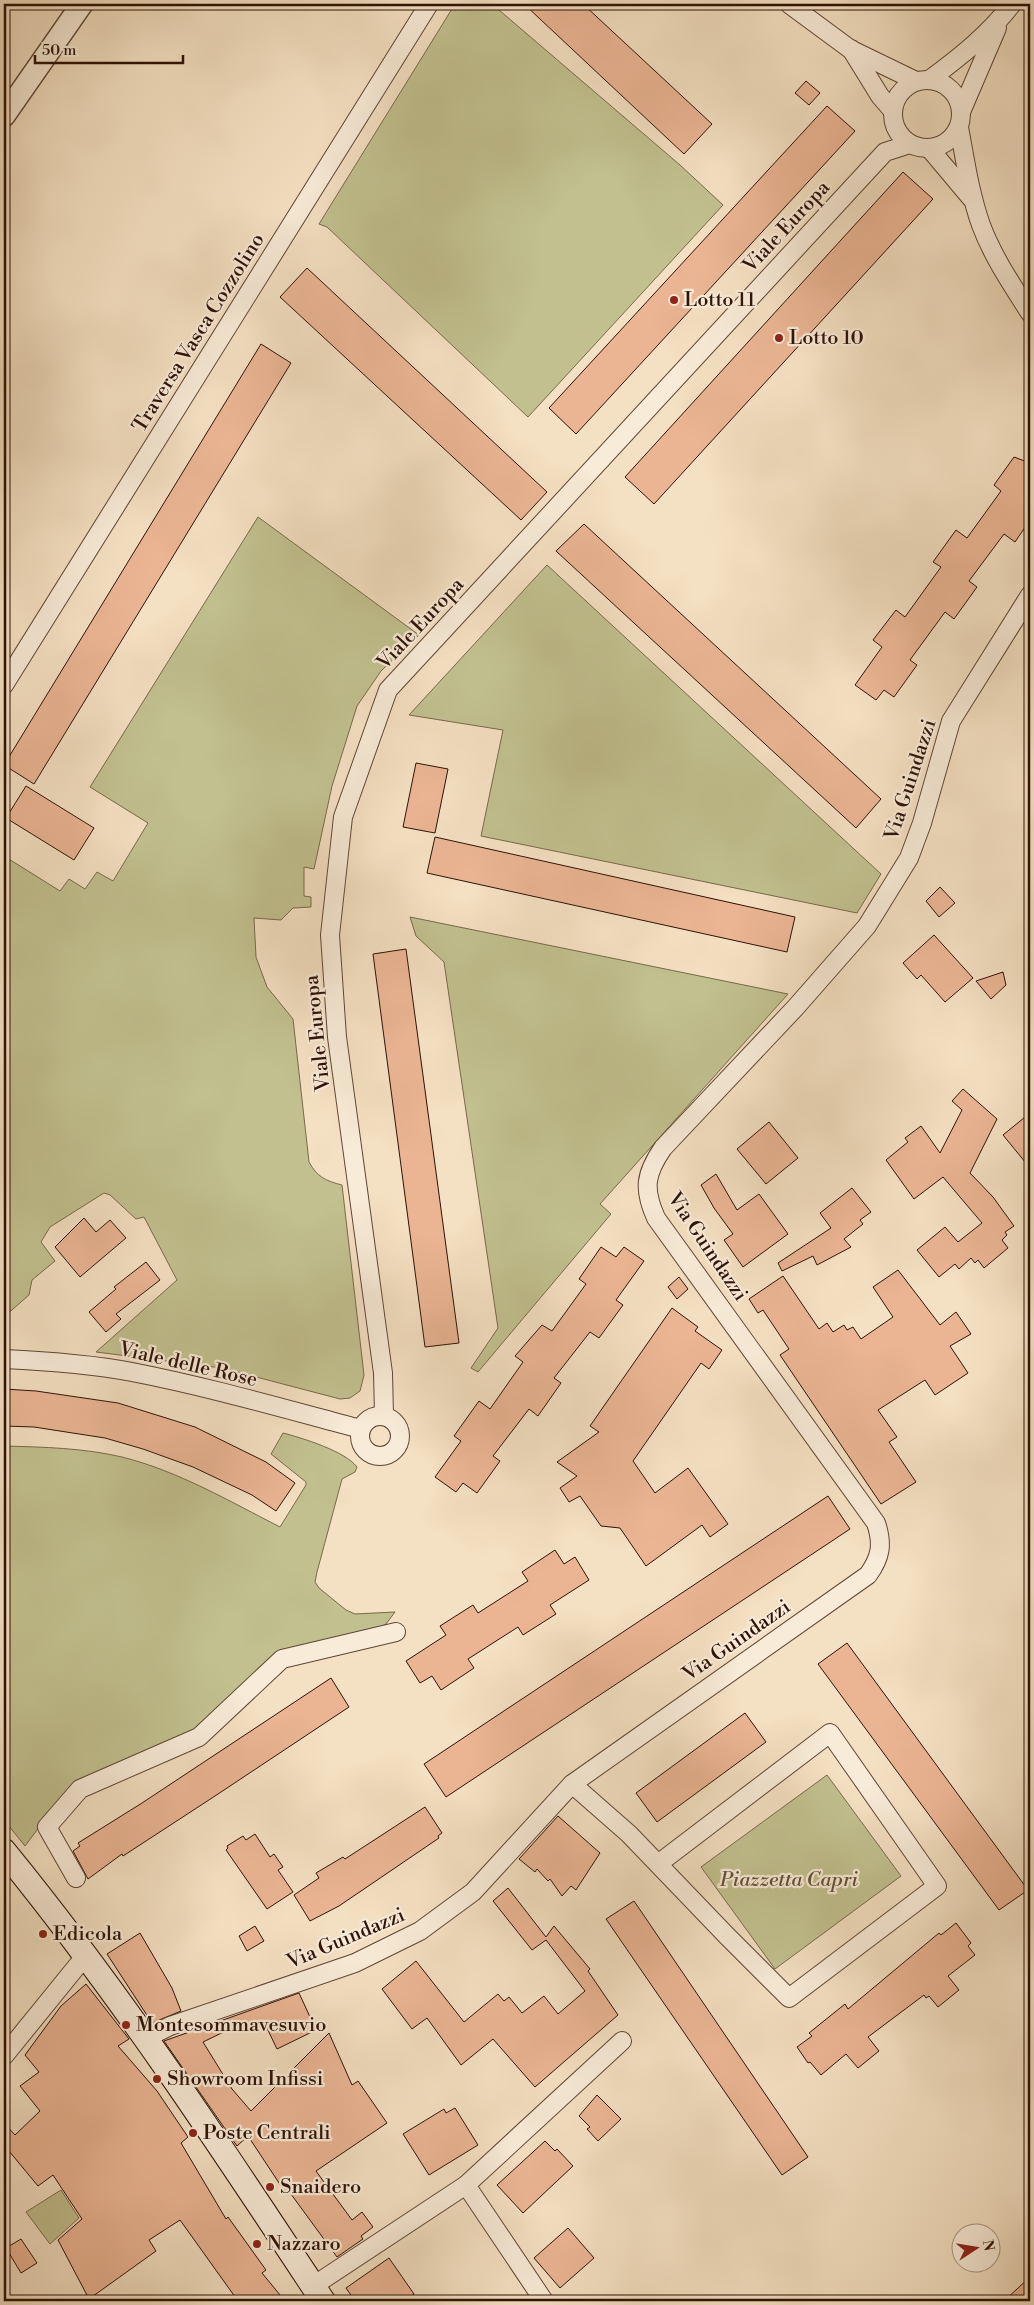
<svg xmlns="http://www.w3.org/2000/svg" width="1034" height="2305" viewBox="0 0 1034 2305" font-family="'Libre Bodoni',serif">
<rect width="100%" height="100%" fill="#f4e0c2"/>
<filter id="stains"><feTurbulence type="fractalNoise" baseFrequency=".004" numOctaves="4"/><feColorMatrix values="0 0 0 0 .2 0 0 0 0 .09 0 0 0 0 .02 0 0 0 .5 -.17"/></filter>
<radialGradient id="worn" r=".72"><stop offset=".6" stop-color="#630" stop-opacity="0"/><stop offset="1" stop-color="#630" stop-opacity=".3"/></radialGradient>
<g fill="#c2c08f" stroke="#78694b">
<path d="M455,4H492L680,165L723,205L528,417L327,227L319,224Z"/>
<path d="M258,517L419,635L381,671L357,706L332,786L314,869L304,867V896L311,897V907L293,908L281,920L254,918L256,957L267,987L293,1019L309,1162C317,1177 326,1181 342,1185L364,1375L360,1391L350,1398L340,1399L222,1368L96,1352L177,1280L144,1217L136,1219L110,1195L104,1193L50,1227L41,1242L55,1261L32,1280L29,1295L4,1317V856L60,891L69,879L85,889L97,872L113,881L148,823L90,787Z"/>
<path d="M547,565L881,874L857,913L481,836L503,730L409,715Z"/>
<path d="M410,917L788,994L600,1204L611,1214L478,1372L471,1368L498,1328L444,962L416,936Z"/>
<path d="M283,1433C302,1438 345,1451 357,1467L355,1472L342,1479L317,1572L315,1582L319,1588L346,1610L355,1614L395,1612L386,1624L376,1629L297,1647L187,1738L81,1782L40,1826L25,1846L4,1820V1446C43,1447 84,1448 122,1457C178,1471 229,1501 280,1527L306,1485V1482L271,1454Z"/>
<path d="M827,1775L901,1876L775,1969L701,1867Z"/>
<path d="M61,2190L79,2218L50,2244L26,2212Z"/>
</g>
<g fill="#ebb594" stroke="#2d1207">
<path d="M524,4H583L712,124L684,154Z"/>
<path d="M806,81L820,93L809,105L795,93Z"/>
<path d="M827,106L855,131L576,434L549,408Z"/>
<path d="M903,172L933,199L654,504L625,477Z"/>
<path d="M307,268L547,492L521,520L280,297Z"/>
<path d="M261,344L291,363L34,784L4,765Z"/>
<path d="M1014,457L1030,463V520L1015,542L1004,534L969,581L977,587L954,619L945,612L910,660L917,665L894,697L884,690L876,700L855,685L882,647L873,640L896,610L905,617L941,567L933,562L956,530L967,538L1001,491L994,485Z"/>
<path d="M584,524L881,799L856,828L556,551Z"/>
<path d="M416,763L448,769L435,833L403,827Z"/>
<path d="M26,786L94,828L74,860L6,818Z"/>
<path d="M435,837L795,917L787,952L427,873Z"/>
<path d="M940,887L955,903L939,917L926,901Z"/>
<path d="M934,935L973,978L945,1002L921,975L917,979L903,963Z"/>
<path d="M406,949L459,1343L425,1347L373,954Z"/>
<path d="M1003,972L1006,985L991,999L976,981Z"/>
<path d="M963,1089L997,1119L970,1173L993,1197L1014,1226L1005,1232L1007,1235L1002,1240L1008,1248L984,1268L978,1260L975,1263L971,1258L959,1269L955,1264L939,1277L917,1250L945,1227L958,1242L982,1223L943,1177L914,1199L886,1160L908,1142L905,1138L921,1126L940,1153L962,1110L952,1101Z"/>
<path d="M1030,1113V1168L1003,1135Z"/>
<path d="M769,1122L798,1158L766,1184L737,1149Z"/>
<path d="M716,1174L737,1210L759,1194L788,1234L743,1267L724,1240L733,1234L714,1208L701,1185Z"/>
<path d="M852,1188L871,1212L860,1220L863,1224L844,1239L851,1247L817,1265L813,1256L782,1271L778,1263L831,1228L820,1213Z"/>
<path d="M84,1218L96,1232L110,1220L126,1238L80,1277L55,1247Z"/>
<path d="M601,1247L616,1257L624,1247L644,1261L616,1300L623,1305L599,1338L590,1332L554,1378L561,1383L538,1416L529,1409L493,1456L500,1461L477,1493L463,1483L456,1492L435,1477L461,1441L454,1436L479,1401L490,1409L523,1362L515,1356L542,1325L552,1331L586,1284L579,1279Z"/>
<path d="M146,1262L160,1280L116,1314L121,1319L106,1332L89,1312L116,1289L114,1287Z"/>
<path d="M898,1270L940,1325L956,1312L971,1334L950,1346L968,1373L935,1395L925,1380L878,1410L897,1437L889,1442L916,1482L881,1504L780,1355L789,1349L763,1310L758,1313L749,1299L783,1276L819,1329L827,1323L833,1332L844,1325L847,1330L853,1327L861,1339L893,1317L873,1287Z"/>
<path d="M679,1277L688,1289L677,1299L668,1287Z"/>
<path d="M672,1308L698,1327L695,1331L722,1350L709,1369L701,1363L633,1461L655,1493L688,1468L728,1524L710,1537L702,1525L646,1566L620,1528L601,1526L580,1496L569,1502L560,1488L577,1476L557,1462L599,1432L590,1426Z"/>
<path d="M4,1389L36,1391L118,1403L195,1427L266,1462L295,1483L276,1511L252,1495L193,1467L143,1449L105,1438L34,1427L4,1426Z"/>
<path d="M828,1496L850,1529L446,1797L424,1764Z"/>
<path d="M555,1550L564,1564L575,1557L589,1580L550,1605L556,1614L523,1635L518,1627L468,1659L474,1668L441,1690L432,1676L420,1683L406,1661L446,1635L440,1626L473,1605L478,1613L528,1581L522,1572Z"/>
<path d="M847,1643L1028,1890L999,1910L818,1664Z"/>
<path d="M331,1678L349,1707L215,1796L123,1856L122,1854L88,1879L73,1851L80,1846L78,1843L142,1803Z"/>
<path d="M745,1713L766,1742L657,1822L636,1793Z"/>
<path d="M425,1807L442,1833L438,1836L439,1838L339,1906L310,1921L294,1895L319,1878L316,1873L343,1857L345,1859Z"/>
<path d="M558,1816L600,1853L576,1890L571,1886L562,1896L550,1879L548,1881L537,1869L535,1872L519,1859Z"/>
<path d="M255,1834L270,1857L274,1854L283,1867L278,1870L293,1892L267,1909L226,1850L228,1848L227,1846L243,1836L246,1840Z"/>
<path d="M508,1888L546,1937L554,1926L590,1969L588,1971L618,2015L535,2087L493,2039L461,2065L427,2018L412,2029L382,1989L416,1961L464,2022L498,1994L504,2001L509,1997L522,2013L544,1996L558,2014L585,1991L546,1940L532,1950L493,1901Z"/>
<path d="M634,1901L808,2157L782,2175L606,1919Z"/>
<path d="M956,1923L971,1943L968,1946L975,1955L948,1976L959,1990L938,2007L929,1996L926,1998L924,1995L868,2037L879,2051L858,2068L846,2054L821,2075L810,2062L808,2063L797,2047L812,2036L809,2033L845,2004L848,2009L939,1933L941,1935Z"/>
<path d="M255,1926L264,1941L247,1951L239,1936Z"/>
<path d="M140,1933L172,1988L181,2011L152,2023L107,1954Z"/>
<path d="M86,1984L129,2039L118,2046L157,2091L188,2137L181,2143L226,2219L228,2217L266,2270L262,2273L285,2301H238L180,2220L149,2240L156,2251L89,2299L58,2240L82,2219L53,2175L38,2186L4,2145V2123L15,2135L40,2111L20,2086L39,2072L25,2055L61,2006Z"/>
<path d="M299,1993L316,2030L277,2049L266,2026L237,2032L234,2027L203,2042L232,2089L251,2111L329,2033L352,2085L358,2081L387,2123L316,2171L352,2220L362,2212L373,2227L361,2236L363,2239L337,2257L288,2190L285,2192L248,2136L237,2146L164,2041Z"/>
<path d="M597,2095L621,2119L598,2141L587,2129L590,2127L579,2116Z"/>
<path d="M455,2108L478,2145L429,2175L403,2134L444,2109L446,2113Z"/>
<path d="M545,2141L555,2151L557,2149L573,2166L523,2213L497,2185Z"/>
<path d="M568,2228L594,2258L560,2288L534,2258Z"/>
<path d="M21,2239L37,2263L21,2273L6,2248Z"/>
<path d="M389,2258L414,2294L404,2301H355L346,2288Z"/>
<path d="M1030,2277V2301H1004Z"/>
</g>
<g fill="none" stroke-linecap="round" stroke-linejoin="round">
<defs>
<g id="minor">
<path d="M789,4L850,49L916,81"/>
<path d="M851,49L880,96L893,111"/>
<circle cx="927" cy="114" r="34"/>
<path d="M929,80C960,57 989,34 1012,4"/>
<path d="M961,112L997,28"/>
<path d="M959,127C965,160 970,194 981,225C993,257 1012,285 1030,313"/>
<path d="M929,148L971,198"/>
<path d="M4,685L429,4"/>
<path d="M4,1359C47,1361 90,1364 132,1372C209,1387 285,1409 361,1429"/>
<path d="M384,1415L383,1373L337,1037L330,935L343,817L388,690L885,152L910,144"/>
<circle cx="380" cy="1436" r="20"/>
<path d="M572,1784L629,1834L727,1936L789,1998L937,1886L830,1733L658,1864"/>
<path d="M76,1878L47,1827L80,1789L199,1737L282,1659L396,1632"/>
<path d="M146,2038L170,2026L355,1963L420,1931L473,1892L572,1784L868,1575C881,1557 883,1544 876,1523L656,1218C643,1189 645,1174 663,1148L796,1007L867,926L909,858L922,823L951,721L1030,595"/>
<path d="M4,2056L86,1955"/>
<path d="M466,2185L544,2301"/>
<path d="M313,2286L466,2185L622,2041"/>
</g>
<path id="tertiary" d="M4,116L82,4"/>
<path id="secondary" d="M4,1851C120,1993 222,2148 323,2301"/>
</defs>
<use href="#minor" stroke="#5f4636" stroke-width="20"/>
<use href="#tertiary" stroke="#5f4636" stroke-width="24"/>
<use href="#secondary" stroke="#2d1207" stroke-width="26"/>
<use href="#minor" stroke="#f8ebd7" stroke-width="18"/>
<use href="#tertiary" stroke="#f8ebd7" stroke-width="21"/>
<use href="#secondary" stroke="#f8ebd7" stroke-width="24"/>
</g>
<g fill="#8f2418" stroke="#f8ebd7" stroke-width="2">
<circle cx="674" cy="300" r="5"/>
<circle cx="779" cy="338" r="5"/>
<circle cx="43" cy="1934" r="5"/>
<circle cx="126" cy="2025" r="5"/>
<circle cx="157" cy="2079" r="5"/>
<circle cx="193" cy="2133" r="5"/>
<circle cx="270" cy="2187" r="5"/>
<circle cx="257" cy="2244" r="5"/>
</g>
<g text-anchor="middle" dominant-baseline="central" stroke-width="4.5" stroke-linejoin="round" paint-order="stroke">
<g font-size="20" fill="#2d1207" stroke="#f8ebd7">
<text transform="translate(787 227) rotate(-47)">Viale Europa</text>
<text transform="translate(199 333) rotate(-58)">Traversa Vasca Cozzolino</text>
<text transform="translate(421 624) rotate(-47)">Viale Europa</text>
<text transform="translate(911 780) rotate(-72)">Via Guindazzi</text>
<text transform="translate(318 1033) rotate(-96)">Viale Europa</text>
<text transform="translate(707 1247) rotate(56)">Via Guindazzi</text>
<text transform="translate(188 1365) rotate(13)">Viale delle Rose</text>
<text transform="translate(737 1641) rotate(-35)">Via Guindazzi</text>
<text transform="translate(346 1939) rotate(-23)">Via Guindazzi</text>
</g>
<g font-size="20" fill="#2d1207" stroke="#f8ebd7" text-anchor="start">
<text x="684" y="300">Lotto 11</text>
<text x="789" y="338">Lotto 10</text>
<text x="53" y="1934">Edicola</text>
<text x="136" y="2025">Montesommavesuvio</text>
<text x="167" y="2079">Showroom Infissi</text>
<text x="203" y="2133">Poste Centrali</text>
<text x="280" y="2187">Snaidero</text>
<text x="267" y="2244">Nazzaro</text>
</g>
<g font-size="20" font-style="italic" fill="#614f37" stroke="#f8ebd7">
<text x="789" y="1880">Piazzetta Capri</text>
</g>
</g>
<rect width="1034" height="2305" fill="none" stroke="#f4e0c2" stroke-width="20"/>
<rect x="5" y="5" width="1024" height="2295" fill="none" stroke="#2d1207" stroke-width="2.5"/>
<rect x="10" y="10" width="1014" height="2285" fill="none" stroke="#2d1207"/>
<g transform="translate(976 2248) rotate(78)"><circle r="24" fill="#f8ebd7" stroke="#a79484"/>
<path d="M0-4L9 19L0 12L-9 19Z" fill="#8f2418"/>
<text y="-8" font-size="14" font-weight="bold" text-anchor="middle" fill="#2d1207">N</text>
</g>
<path d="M35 55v8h148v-8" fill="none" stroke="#2d1207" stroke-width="2.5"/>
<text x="42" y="55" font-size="15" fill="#2d1207" stroke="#f8ebd7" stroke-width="4" paint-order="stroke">50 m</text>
<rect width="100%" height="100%" filter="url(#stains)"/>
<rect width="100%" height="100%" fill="url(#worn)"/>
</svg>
